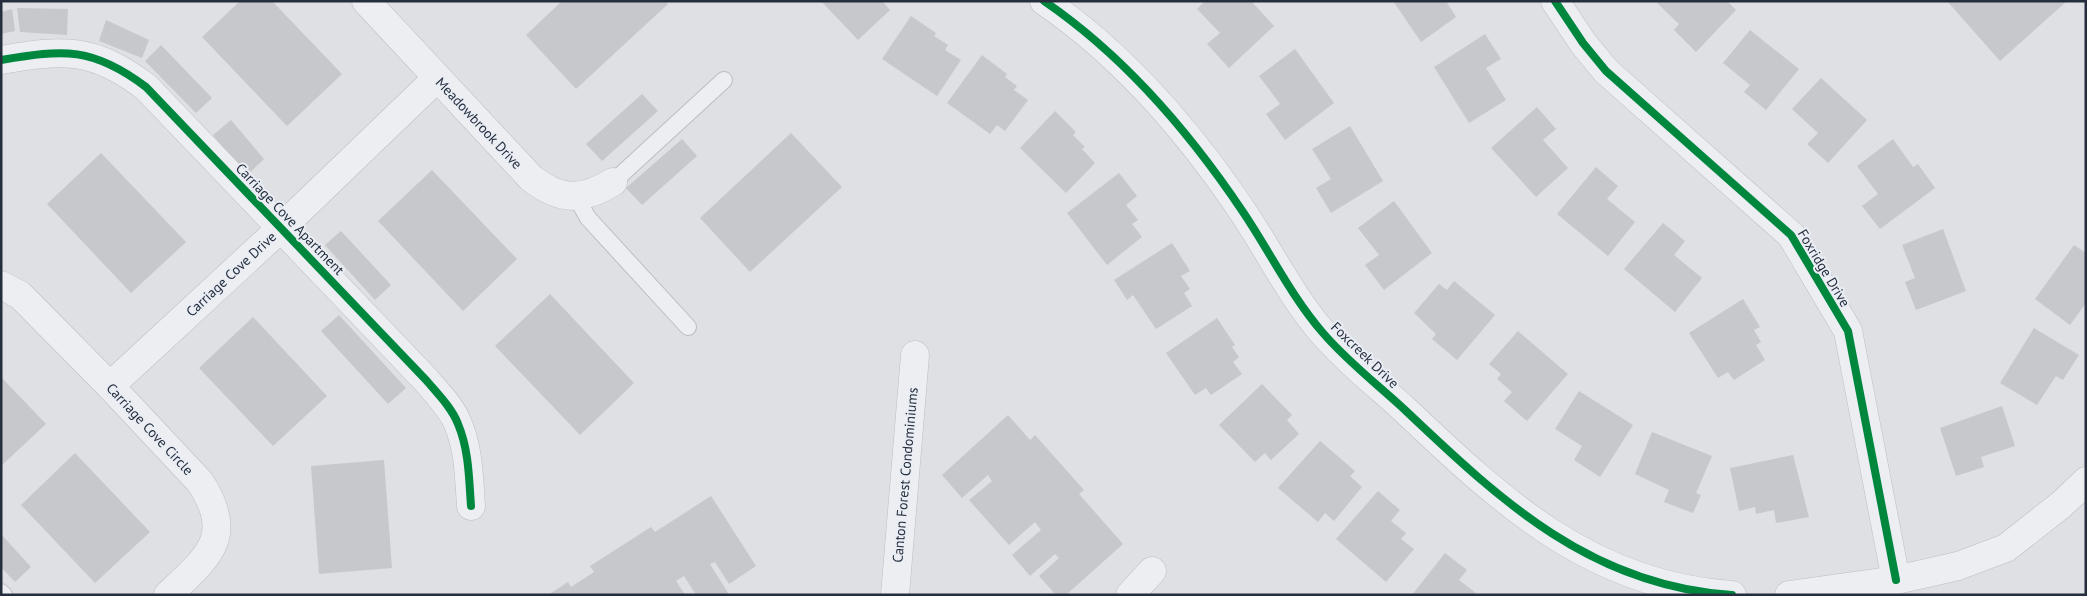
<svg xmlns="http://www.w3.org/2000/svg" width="2087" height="596" viewBox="0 0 2087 596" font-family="'PT Sans',sans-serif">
<rect width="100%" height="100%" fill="#dee0e3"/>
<g fill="#c6c8cb">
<path d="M240,1H272L342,74L287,126L202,37Z"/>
<path d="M562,1H665L668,4L576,89L526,35Z"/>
<path d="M821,1H882L890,10L858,40Z"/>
<path d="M1205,1H1251L1274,26L1229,68L1207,44L1220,33L1197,9Z"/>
<path d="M1393,1H1446L1456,17L1421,42Z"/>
<path d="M1659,1H1727L1736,10L1696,52L1674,30L1679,24L1657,3Z"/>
<path d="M1947,1H2067L2000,61Z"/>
<path d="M17,8L68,9L67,35L20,32Z"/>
<path d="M12,9L15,31L1,34V12Z"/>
<path d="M911,16L936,33L934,36L948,45L945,50L961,60L937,96L882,59Z"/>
<path d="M106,20L149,40L142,58L99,41Z"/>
<path d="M1750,30L1799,69L1766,110L1744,92L1750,85L1723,63Z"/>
<path d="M1485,34L1501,59L1486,68L1506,100L1469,123L1434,67Z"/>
<path d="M161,45L212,98L196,113L145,61Z"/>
<path d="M1295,49L1334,103L1285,140L1266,114L1280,104L1259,76Z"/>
<path d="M982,55L1007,74L1005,77L1017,86L1014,90L1028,100L1005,131L997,125L990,134L947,103Z"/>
<path d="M1821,78L1867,120L1828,163L1807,144L1818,133L1792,109Z"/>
<path d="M642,94L658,111L602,161L586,144Z"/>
<path d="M1537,107L1556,129L1543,140L1568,168L1536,197L1491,148Z"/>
<path d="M1055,111L1076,132L1073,135L1085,147L1082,149L1095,163L1066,193L1020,148Z"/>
<path d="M231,120L264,159L246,176L213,135Z"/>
<path d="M1350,126L1383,181L1331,213L1316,188L1331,179L1312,149Z"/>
<path d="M791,133L842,187L750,272L700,218Z"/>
<path d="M682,139L697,156L642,205L626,188Z"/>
<path d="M1893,139L1913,167L1918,164L1935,188L1880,229L1862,206L1878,194L1857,166Z"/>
<path d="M101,153L186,242L131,293L47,204Z"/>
<path d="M1596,167L1618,186L1607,199L1635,222L1608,256L1557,214Z"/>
<path d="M432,170L517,259L463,311L378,221Z"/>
<path d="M1119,173L1137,196L1126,205L1138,220L1132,224L1142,237L1107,265L1067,213Z"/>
<path d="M1394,201L1432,253L1384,290L1365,265L1379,255L1358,228Z"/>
<path d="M1663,223L1685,241L1674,255L1702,278L1675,312L1624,269Z"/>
<path d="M1943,229L1966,291L1916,310L1905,282L1915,278L1902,245Z"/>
<path d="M341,231L391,285L375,300L325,245Z"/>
<path d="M1172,243L1190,271L1181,276L1190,289L1184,293L1192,306L1156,329L1133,295L1127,300L1114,280Z"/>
<path d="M2074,245L2086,253V303L2070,325L2035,299Z"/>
<path d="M1454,281L1495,315L1457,360L1432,339L1436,334L1414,313L1439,284L1447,290Z"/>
<path d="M550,294L634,383L580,435L495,346Z"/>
<path d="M1743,299L1760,327L1754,330L1761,342L1756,345L1765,360L1734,380L1728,372L1718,378L1689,333Z"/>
<path d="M339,315L406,388L388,404L321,331Z"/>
<path d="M253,317L327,396L273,446L199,368Z"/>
<path d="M1217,318L1235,345L1232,347L1239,357L1233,362L1242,374L1211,395L1206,388L1195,395L1166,353Z"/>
<path d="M2034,328L2079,355L2063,380L2056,376L2037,405L2000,383Z"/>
<path d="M1518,331L1568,374L1527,421L1504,401L1512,392L1497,379L1501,374L1489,364Z"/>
<path d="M1,377L46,424L1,466Z"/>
<path d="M1262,384L1292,415L1287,420L1299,434L1271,460L1265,453L1255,462L1219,425Z"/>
<path d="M1579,391L1633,425L1600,477L1574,460L1582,446L1555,429Z"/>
<path d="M2002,406L2015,446L1981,457L1984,467L1956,476L1940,428Z"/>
<path d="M1008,415L1030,440L1035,435L1084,490L1079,494L1123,544L1066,595H1056L1039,576L1059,558L1055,554L1030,576L1012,555L1041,530L1035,522L1009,545L969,500L992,481L988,475L962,498L942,475Z"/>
<path d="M1652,432L1712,456L1696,493L1701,495L1693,513L1664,502L1669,490L1635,474Z"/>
<path d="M1320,441L1355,471L1350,476L1362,487L1334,521L1325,513L1318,522L1278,488Z"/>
<path d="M75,453L150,532L95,583L21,505Z"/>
<path d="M1793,455L1809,517L1776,523L1774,510L1756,514L1755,507L1739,511L1730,468Z"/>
<path d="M384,460L392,568L319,574L311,466Z"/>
<path d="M1378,491L1400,510L1391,521L1406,533L1401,539L1414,549L1386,582L1336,539Z"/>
<path d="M711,496L756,566L729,584L715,562L710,564L728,593L725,595H696L684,576L676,581L685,595H548L568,582L571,587L594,572L590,566L651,527L655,532Z"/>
<path d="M1,534L31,567L15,582L1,567Z"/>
<path d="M1445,553L1467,570L1459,580L1476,593L1474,595H1412Z"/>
</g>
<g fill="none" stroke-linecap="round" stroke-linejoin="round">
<defs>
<g id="service">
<path d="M613,182L724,80"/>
<path d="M576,197L588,218L688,327"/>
<path d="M1,592L4,595"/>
</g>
<g id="minor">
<path d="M366,1L531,178C560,201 582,201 613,182"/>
<path d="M1044,1C1123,55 1190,133 1243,212C1270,252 1291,296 1323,333C1347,361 1378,385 1405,410C1502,502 1592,586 1732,595"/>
<path d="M1555,1L1583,43L1606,71L1791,235L1848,331L1896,580"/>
<path d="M1,60C64,49 93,47 146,87L426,380C437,393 452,408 458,424C469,450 469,479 471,506"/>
<path d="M1,285L20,295L110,386L200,482C236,537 208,557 168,595"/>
<path d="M110,386L281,228L437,78"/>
<path d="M895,595L915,355"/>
<path d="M1130,595L1152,571"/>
<path d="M1789,595L1896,580L1958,566L2006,548L2062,504L2086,481"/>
</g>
</defs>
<use href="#service" stroke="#bcbec1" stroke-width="18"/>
<use href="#minor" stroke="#bcbec1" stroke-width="29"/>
<use href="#service" stroke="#edeef1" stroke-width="16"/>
<use href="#minor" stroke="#edeef1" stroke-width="28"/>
<defs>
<g id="cycleway">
<path d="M1044,1C1123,55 1190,133 1243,212C1270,252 1291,296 1323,333C1347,361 1378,385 1405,410C1502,502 1592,586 1732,595"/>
<path d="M1555,1L1583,43L1606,71L1791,235L1848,331L1896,580"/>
<path d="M1,60C64,49 93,47 146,87L426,380C437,393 452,408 458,424C469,450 469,479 471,506"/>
</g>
</defs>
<use href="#cycleway" stroke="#eaeef4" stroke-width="11"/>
<use href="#cycleway" stroke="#00873e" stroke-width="8"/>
</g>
<g text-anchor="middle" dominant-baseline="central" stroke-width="4" stroke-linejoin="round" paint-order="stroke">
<g font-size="14" fill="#242e3d" stroke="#eaeef4">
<text transform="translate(479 123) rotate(47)">Meadowbrook Drive</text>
<text transform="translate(290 219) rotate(46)">Carriage Cove Apartment</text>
<text transform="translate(1824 268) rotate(59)">Foxridge Drive</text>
<text transform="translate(231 274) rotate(-43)">Carriage Cove Drive</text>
<text transform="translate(1365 355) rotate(44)">Foxcreek Drive</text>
<text transform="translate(150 429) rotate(47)">Carriage Cove Circle</text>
<text transform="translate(905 475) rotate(-85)">Canton Forest Condominiums</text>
</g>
</g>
<rect width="2087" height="596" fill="none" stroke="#242e3d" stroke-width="5"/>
</svg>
